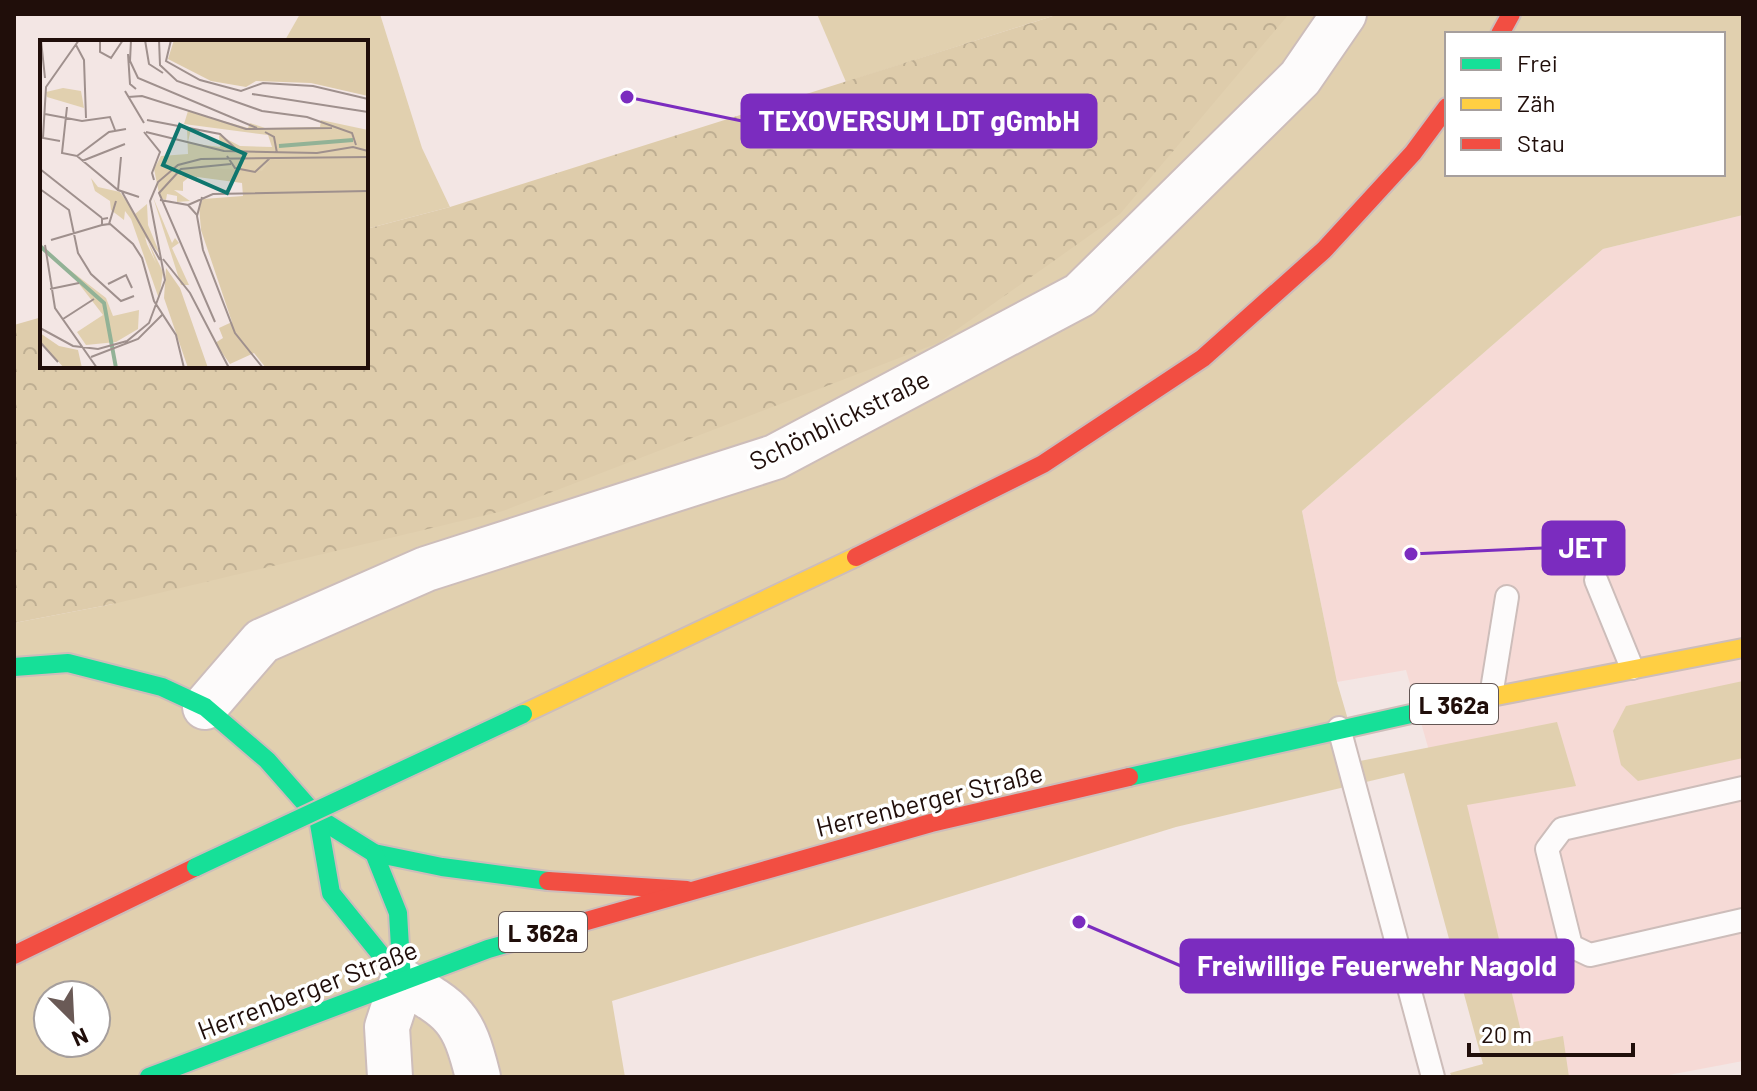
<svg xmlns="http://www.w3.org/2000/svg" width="1757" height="1091" viewBox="0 0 1757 1091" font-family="Barlow,sans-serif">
<defs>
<pattern id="forest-crowns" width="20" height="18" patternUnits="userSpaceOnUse" patternTransform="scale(2)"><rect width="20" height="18" fill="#deccab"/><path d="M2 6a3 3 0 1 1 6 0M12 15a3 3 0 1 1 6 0" fill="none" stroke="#beae92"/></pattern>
</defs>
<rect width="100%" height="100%" fill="#f3e6e4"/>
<path fill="#f6dad6" d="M1743,215V1061L1658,1077H1522L1406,670L1337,682L1302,511L1603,249Z"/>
<g fill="#e1d0af" fill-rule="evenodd">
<path d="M300,14H380L422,148L450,207L366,229V42H284Z"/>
<path d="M817,14H1059L846,82Z"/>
<path d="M1284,14H1743V215L1603,249L1302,511L1337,682L1360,761L1557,722L1576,786L1467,805L1524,1044L1563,1036L1569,1077H1452L1450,1073L1483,1064L1404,773L1176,827L612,1001L625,1077H14V623L113,604ZM1447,34H1723V174H1447ZM48,995H96V1043H48Z"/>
<path d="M1743,681V758L1638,781L1621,765L1613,731L1626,706Z"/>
</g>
<path fill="url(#forest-crowns)" d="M1059,14H1289L1120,214L938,343L503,511L113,604L14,623V325L42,317V366H366V229L450,207Z"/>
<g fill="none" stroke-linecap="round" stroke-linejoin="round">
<defs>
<g id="lane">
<path d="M1596,580L1632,668"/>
<path d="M1491,696L1507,597"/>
<path d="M1339,728L1433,1077"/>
<path d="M1743,788L1562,829L1547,849L1571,946L1590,955L1743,920"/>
</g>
<g id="street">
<path d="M205,707L262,641L426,569L775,457L1080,295L1300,78L1344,14"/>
<path d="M390,1077L387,1027L402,981C454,1011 463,1016 478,1077"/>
</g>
<g id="fast">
<path d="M14,667L68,663L162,687L205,707L267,760L318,818L374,853L442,867L548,881"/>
<path d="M1129,777L1460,703"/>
<path d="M318,818L331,893L402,981"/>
<path d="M374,853L398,913L402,981"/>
<path d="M149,1077L488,949L583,922"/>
</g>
<g id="slow">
<path d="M1460,703L1743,648"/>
<path d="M523,714L856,557"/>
</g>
<g id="jam">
<path d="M1500,34L1511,14"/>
<path d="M856,557L1043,464L1203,358L1324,250L1413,153L1447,107"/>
<path d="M548,881L687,890"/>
<path d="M583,922L931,823L1129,777"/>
<path d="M14,955L196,867"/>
</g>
</defs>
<use href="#lane" stroke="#cdbdba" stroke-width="26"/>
<use href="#street" stroke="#cdbdba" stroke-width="48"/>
<use href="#fast" stroke="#cdbdba" stroke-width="22"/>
<use href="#slow" stroke="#cdbdba" stroke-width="22"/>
<use href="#jam" stroke="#cdbdba" stroke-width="22"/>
<use href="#lane" stroke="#fdfbfb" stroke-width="22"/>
<use href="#street" stroke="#fdfbfb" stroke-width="44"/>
<use href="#fast" stroke="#16e098" stroke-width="18"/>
<use href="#slow" stroke="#ffcf43" stroke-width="18"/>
<use href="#jam" stroke="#f24e42" stroke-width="18"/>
<defs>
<path id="fast-bridge" d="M196,867L523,714"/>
</defs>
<use href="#fast-bridge" stroke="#cdbdba" stroke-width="22" stroke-linecap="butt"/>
<use href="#fast-bridge" stroke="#16e098" stroke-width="18"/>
</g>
<g text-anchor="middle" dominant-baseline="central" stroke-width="7" stroke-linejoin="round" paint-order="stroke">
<g fill="#fff" stroke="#635654" stroke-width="2">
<rect x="1410" y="684" width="88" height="40" rx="6"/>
<rect x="499" y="912" width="88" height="40" rx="6"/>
</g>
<g font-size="24" font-weight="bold" fill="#200e0a">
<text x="1454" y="704">L 362a</text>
<text x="543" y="932">L 362a</text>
</g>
<g font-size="26" fill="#200e0a" stroke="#fff">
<text transform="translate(839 419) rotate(-26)">Schönblickstraße</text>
<text transform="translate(929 799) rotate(-14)">Herrenberger Straße</text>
<text transform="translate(307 989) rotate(-21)">Herrenberger Straße</text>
</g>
</g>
<g transform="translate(40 40)">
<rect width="328" height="328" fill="#f3e6e4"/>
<path d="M148,71L208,88L210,83L225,88L280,87L281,80L328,90V129L326,118L208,133L138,135L157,137V142L148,138L143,142V151L134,150L150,161L137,162V156L127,154L126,160L120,158L114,129L121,116L148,114L147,89H151L148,102L157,104L180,107L179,95L200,106L232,107L228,95L144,84ZM51,138L58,147L80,152L95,174L107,164L108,185L120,214L105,197L107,204L116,223L107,199L123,232L119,259L91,179L85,171L84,180L71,170L70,161L55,151ZM113,157L132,203L135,198L139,203L132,208L149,245H141Z" fill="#e1d0af"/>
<path d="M134,0H328V56L271,43L216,41L206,47L171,41L128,19ZM326,118L328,328H226L214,313L190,324L175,303L183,298L179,288L192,282L161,190L159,166L163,159L203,156L202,143L135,134L149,127L222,131L230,120ZM126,228L140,248L168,328H148L124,258ZM0,293L19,306L38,310L42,328H24L0,301Z" fill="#deccab"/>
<path d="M23,48L41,51L44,68L7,57L6,52ZM26,227L66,258L73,276L99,270L98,289L76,302L46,305L37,292L63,275Z" fill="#e1d0af"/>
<path fill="none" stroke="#92b296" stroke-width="4" d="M239,106L313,100M0,206L64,263L76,328"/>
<path fill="none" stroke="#9f908d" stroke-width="2" d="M1,0L5,38M60,0V12L71,18L83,0M91,0L90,21L98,38L217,88M105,0L109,24L123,33M119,0L120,25L137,41L222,71L267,77L312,93L316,105M131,0L126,21L160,40L201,51L223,43L273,46L328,59M36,5L44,20L46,78M88,14L90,44L96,49M85,51L104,83M212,54L328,72M88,57L102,56L206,89L292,88M27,67L22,113L37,116L69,92L86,89M5,74L42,81L70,77L75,90M107,80L180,94L196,109M104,92L120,112L112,133L114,140M106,92L184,111L277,113L313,107L328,111M225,92L234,97L237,113M20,101L3,98L6,47L39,0M37,116L78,150L99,157M187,116L195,128L215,132L230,118M42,121L85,104M0,129L62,178M0,149L29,170L38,213L51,234L81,261L94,256M78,150L81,117M82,152L120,220M162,157L157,176L163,210L195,293L223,328M120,160L148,165L157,175M148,165L173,154L328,151M68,178L62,179V185L69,184L76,161M69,183L93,204L102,218L114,261L136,295L144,328M11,200L62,185M5,205L15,268L57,328M123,219L150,253L189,328M68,244L86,235L92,248M10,249L39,243M23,279L54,259M175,282L119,153L141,129L191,124M0,288L33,306L58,309L87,301L109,283L125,240L110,161L118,142L138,125L161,119L328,117M0,302L18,322M51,317L98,299L123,274"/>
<path fill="#0f766e" fill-opacity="0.15" stroke="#0f766e" stroke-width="4" d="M140,85L205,114L187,153L123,125Z"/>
<rect width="328" height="328" fill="none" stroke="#200e0a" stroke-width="4"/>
</g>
<path fill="none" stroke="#7b2cbf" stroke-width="3" d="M627 97L742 121M1411 554L1543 548M1079 922L1181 966"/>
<g fill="#7b2cbf" stroke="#fff" stroke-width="3">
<circle cx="627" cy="97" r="8"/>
<circle cx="1411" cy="554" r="8"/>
<circle cx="1079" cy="922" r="8"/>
</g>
<g fill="#7b2cbf" stroke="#7b2cbf" stroke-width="3">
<rect x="742" y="95" width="354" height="52" rx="8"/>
<rect x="1543" y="522" width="81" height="52" rx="8"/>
<rect x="1181" y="940" width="392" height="52" rx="8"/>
</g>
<g font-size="28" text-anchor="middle" font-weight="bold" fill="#fff">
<text x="919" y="131">TEXOVERSUM LDT gGmbH</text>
<text x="1583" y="558">JET</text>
<text x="1377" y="976">Freiwillige Feuerwehr Nagold</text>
</g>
<rect width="1757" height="1091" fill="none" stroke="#200e0a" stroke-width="32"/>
<rect x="1445" y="32" width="280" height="144" fill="#ffffff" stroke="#a69f9d" stroke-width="2"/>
<rect x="1461" y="58" width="40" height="12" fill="#16e098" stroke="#a69f9d" stroke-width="2"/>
<text x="1517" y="72" font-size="24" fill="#200e0a">Frei</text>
<rect x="1461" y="98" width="40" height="12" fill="#ffcf43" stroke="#a69f9d" stroke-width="2"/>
<text x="1517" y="112" font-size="24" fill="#200e0a">Zäh</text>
<rect x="1461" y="138" width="40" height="12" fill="#f24e42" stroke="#a69f9d" stroke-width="2"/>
<text x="1517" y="152" font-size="24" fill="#200e0a">Stau</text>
<g transform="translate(72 1019) rotate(156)"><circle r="38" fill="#ffffff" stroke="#a69f9d" stroke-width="2"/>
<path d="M0-6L14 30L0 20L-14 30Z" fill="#6a5a56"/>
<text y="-12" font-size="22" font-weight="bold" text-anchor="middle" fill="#200e0a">N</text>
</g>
<path d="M1469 1043v12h164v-12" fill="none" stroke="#200e0a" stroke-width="4"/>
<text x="1481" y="1043" font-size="24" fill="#200e0a" stroke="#ffffff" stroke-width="6" paint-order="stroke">20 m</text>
</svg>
